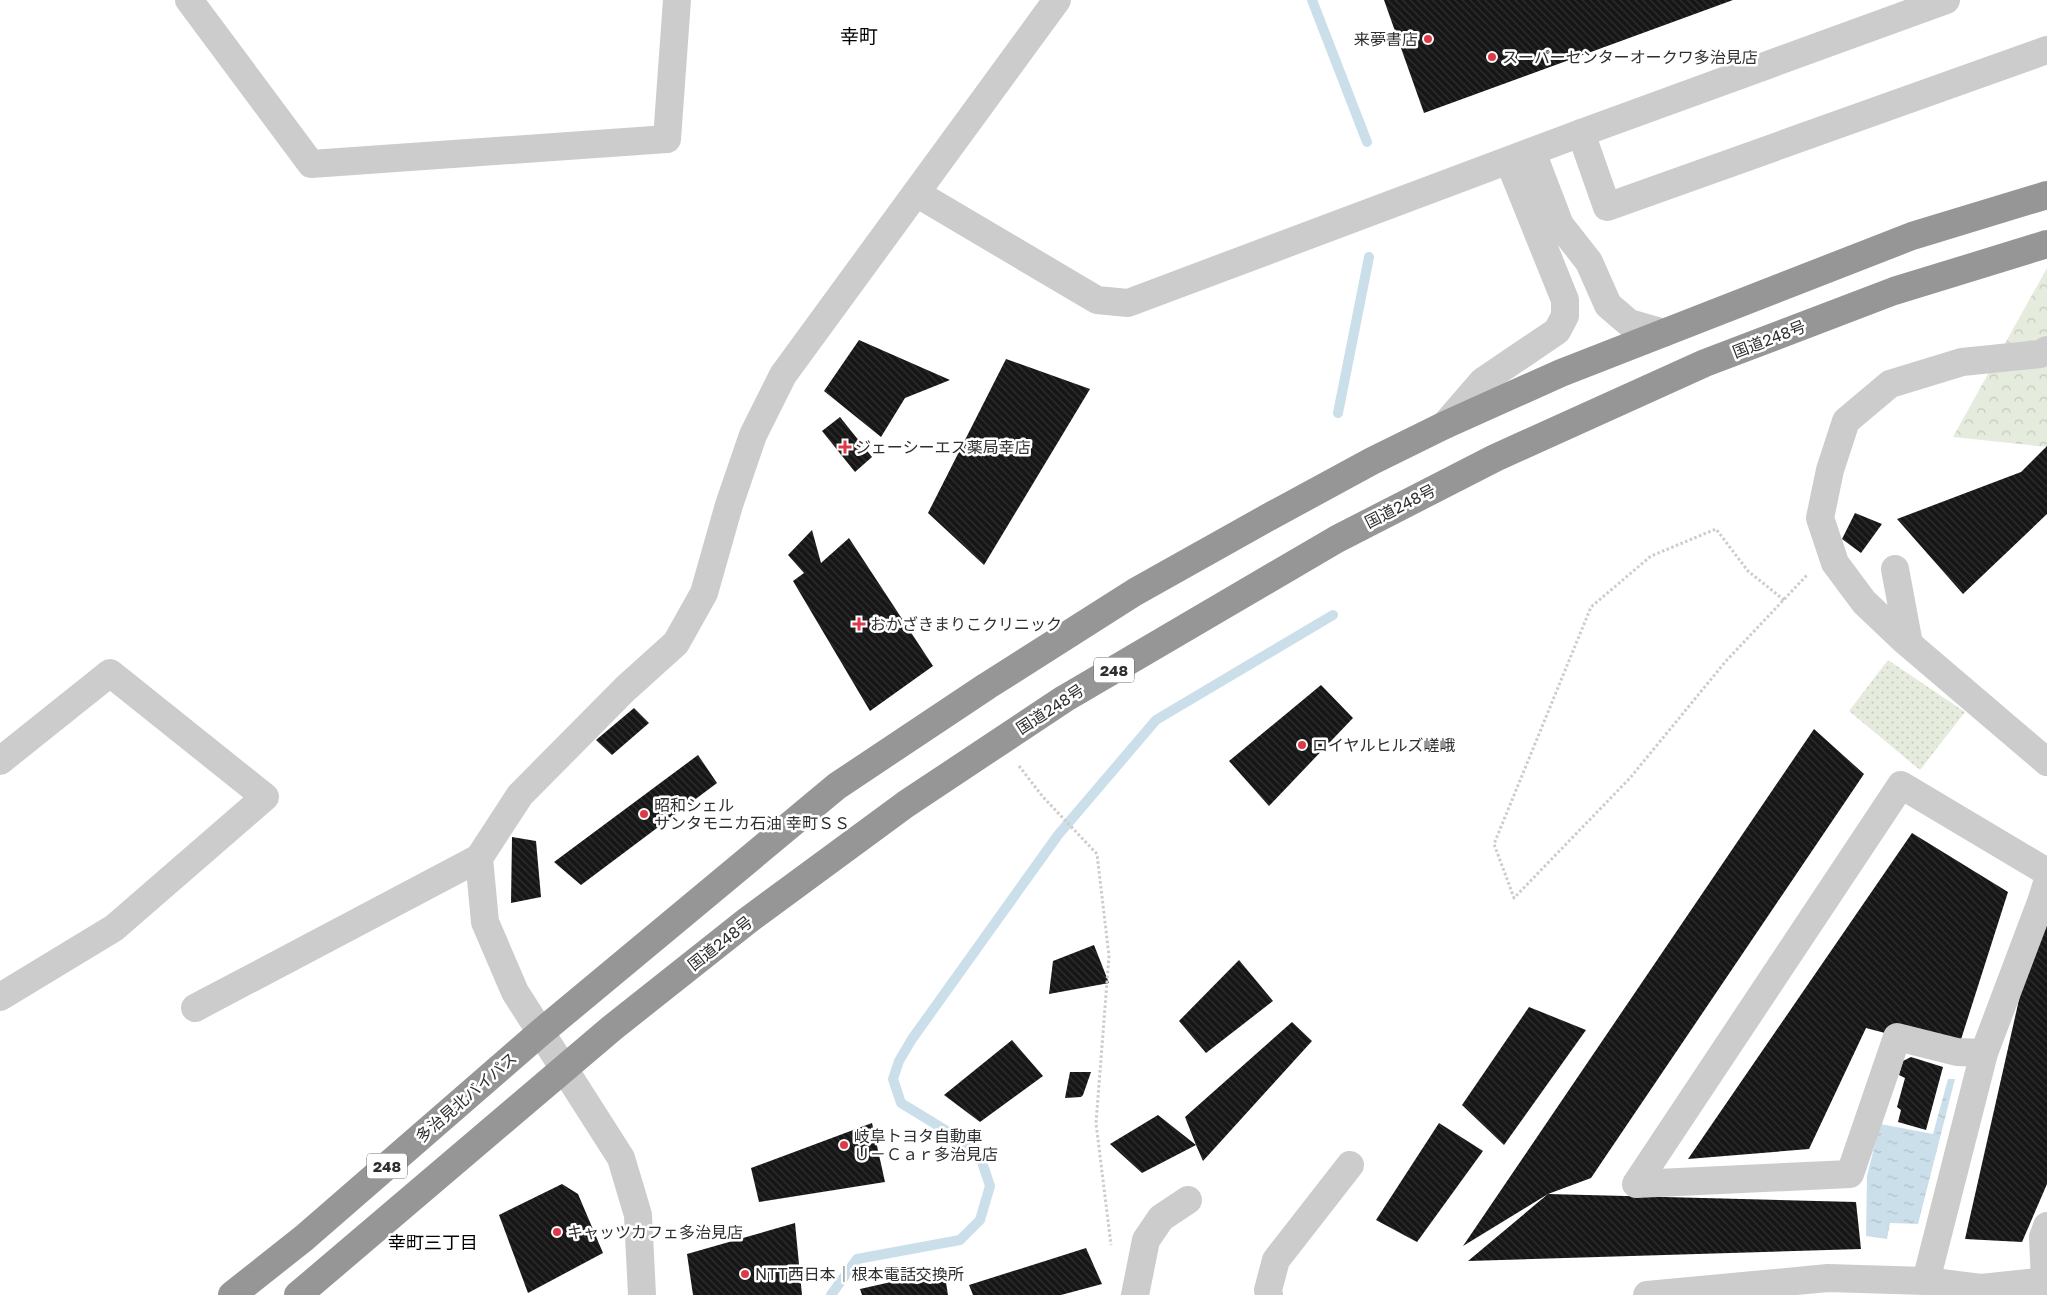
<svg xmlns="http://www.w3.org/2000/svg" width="2047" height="1295" viewBox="0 0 2047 1295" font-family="'Golos Text','Noto Sans JP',sans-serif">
<defs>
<pattern id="grass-dots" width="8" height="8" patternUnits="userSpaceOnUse" patternTransform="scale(1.25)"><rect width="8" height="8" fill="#e5ebdd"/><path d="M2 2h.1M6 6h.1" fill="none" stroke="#c5cabe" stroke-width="1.8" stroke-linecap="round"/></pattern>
<pattern id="forest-crowns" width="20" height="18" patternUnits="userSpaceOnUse" patternTransform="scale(1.25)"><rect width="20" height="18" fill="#e5ebdd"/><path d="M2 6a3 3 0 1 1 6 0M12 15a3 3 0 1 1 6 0" fill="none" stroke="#c5cabe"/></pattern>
<pattern id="water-ripples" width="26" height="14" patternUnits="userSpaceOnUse" patternTransform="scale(1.25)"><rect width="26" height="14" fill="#cbdfea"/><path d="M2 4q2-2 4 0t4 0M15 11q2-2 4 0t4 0" fill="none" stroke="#afc0c9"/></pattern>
<pattern id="building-back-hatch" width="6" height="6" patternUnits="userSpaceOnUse" patternTransform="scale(1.25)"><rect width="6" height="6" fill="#161616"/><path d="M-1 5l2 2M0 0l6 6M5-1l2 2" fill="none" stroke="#303030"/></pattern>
</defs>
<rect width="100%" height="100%" fill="#fff"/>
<path fill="url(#grass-dots)" d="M1888,660L1965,712L1920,770L1849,711Z"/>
<path fill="url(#forest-crowns)" d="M2047,268V447L1953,437Z"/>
<path fill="url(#water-ripples)" d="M1948,1079H1955L1918,1224L1890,1223L1887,1239L1866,1236L1867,1176L1880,1124L1933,1134Z"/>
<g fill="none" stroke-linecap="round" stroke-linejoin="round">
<g stroke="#cbdfea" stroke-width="10">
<path d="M1312,0L1367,142"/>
<path d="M1338,413L1369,257"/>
<path d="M831,1295L857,1259L960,1240L980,1220L990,1186L978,1150L901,1103L893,1079L899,1061L912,1039L1058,835L1156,720L1333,615"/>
</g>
</g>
<g fill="url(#building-back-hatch)">
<path d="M1384,0H1733L1424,113Z"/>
<path d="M859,340L950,380L905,398L881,437L824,391Z"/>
<path d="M1006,359L1090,389L984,565L928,513Z"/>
<path d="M840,417L872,457L855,472L822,431Z"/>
<path d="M2047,446V514L1963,594L1897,519L2021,472Z"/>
<path d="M1855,513L1882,524L1861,553L1842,539Z"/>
<path d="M812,530L821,563L849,538L933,666L870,711L793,581L804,573L788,555Z"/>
<path d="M1321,685L1353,718L1269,806L1229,761Z"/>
<path d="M634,708L649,723L612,755L596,740Z"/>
<path d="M1814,729L1864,774L1591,1178L1548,1194L1856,1202L1861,1249L1468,1261L1548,1194L1463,1246Z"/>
<path d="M698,755L717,783L581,885L554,862Z"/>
<path d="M1912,833L2008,892L1957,1052L1866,1028L1809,1149L1688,1159Z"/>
<path d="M512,837L536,841L541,897L511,903Z"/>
<path d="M2041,902H2047V1184L2022,1242L1965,1239Z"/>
<path d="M1094,945L1109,983L1049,994L1053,961Z"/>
<path d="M1239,960L1273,1001L1206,1053L1179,1021Z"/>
<path d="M1529,1007L1586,1030L1504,1145L1462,1105Z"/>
<path d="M1292,1022L1312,1041L1203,1161L1196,1145L1142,1173L1110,1144L1158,1115L1196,1145L1185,1117Z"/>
<path d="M1012,1040L1043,1076L980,1122L944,1095Z"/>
<path d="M1911,1057L1943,1067L1926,1130L1898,1122L1901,1110L1897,1107L1905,1078L1899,1075L1903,1061Z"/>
<path d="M1070,1072H1091L1083,1095L1081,1097L1065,1098Z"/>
<path d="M872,1123L885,1182L759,1202L751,1168Z"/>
<path d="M1439,1123L1483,1151L1417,1242L1376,1220Z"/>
<path d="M562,1184L578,1194L603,1253L528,1293L499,1215Z"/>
<path d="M795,1223L802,1295H693L687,1254Z"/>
<path d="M1086,1248L1102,1284L1061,1295H973L969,1285Z"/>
<path d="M944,1270L948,1295H862L860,1289Z"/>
</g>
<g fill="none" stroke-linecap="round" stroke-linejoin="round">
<g stroke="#ccc" stroke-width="3" stroke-dasharray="2.5 2.5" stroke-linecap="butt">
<path d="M1784,600L1748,571L1716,529L1651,556L1591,607L1494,844L1514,898L1630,778L1726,661L1808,574"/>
<path d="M1019,766L1043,797L1097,854L1109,956L1096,1123L1111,1245"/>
</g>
<g stroke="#ccc" stroke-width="28">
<path d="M189,0L311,164L667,139L677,0"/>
<path d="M1581,133L1607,207L2047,50"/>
<path d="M1532,152L1560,225L1589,262L1608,305L1629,323L1664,333"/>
<path d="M916,193L1097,300L1128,303L1581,133L1946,0"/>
<path d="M2047,350L2040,354L1962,362L1890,384L1846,421L1830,470L1820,518L1835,563L1864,602L1904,640L2047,762"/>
<path d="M1445,425L1483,381L1557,331L1565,316V300L1509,161"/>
<path d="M1895,569L1909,644"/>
<path d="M0,761L110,673L265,797L114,928L0,997"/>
<path d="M195,1008L479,858"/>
<path d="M1984,1053L1957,1052L1897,1037L1850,1174L1636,1184L1901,785L2047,872"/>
<path d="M1926,1281L1984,1053L2041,902L2047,883"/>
<path d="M2045,1281L2043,1237L2047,1226"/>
<path d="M642,1295L638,1215L621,1158L515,992L485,922L479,858L520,795L625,689L676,643L704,593L729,505L753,435L783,375L1057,0"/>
<path d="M1135,1295L1146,1240L1161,1218L1188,1200"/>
<path d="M1269,1295L1268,1290L1276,1260L1350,1165"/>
<path d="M1647,1295L1828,1278L1926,1281L1981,1288L2047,1281"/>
</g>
<g stroke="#969696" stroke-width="28">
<path d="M232,1295L304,1238L540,1033L837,786L987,686L1135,592L1267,518L1372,461L1445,425L1561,373L1912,236L2047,195"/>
<path d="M298,1295L612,1028L747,921L906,804L1064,699L1337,539L1495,458L1705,363L1894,291L2047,244"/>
</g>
</g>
<g fill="#dc3a4b" stroke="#fff" stroke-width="2">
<circle cx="1428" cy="39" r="5"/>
<circle cx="1492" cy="57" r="5"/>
<path d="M842.5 439.5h5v5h5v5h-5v5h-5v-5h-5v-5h5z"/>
<path d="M856.5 616.5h5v5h5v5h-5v5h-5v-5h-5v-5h5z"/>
<circle cx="1302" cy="745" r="5"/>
<circle cx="644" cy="814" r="5"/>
<circle cx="844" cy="1145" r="5"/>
<circle cx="557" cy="1232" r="5"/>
<circle cx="745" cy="1274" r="5"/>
</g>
<g text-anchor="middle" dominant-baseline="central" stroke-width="5" stroke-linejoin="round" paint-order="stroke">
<g fill="#fff" stroke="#6d6d6d" stroke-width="1">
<rect x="1094" y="657.5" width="40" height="25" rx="4"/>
<rect x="367" y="1153.5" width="40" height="25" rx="4"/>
</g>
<g font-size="15" font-weight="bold" fill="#2f2f2f">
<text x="1114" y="670">248</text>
<text x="387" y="1166">248</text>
</g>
<g font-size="16" fill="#2f2f2f" stroke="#fff" text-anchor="start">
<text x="1418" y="39" text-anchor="end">来夢書店</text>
<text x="1502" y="57">スーパーセンターオークワ多治見店</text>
<text x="855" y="447">ジェーシーエス薬局幸店</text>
<text x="870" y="624">おかざきまりこクリニック</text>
<text x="1312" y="745">ロイヤルヒルズ嵯峨</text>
<text x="654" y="805">昭和シェル<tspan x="654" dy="18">サンタモニカ石油 幸町ＳＳ</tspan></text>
<text x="854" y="1136">岐阜トヨタ自動車<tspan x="854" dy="18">Ｕ－Ｃａｒ多治見店</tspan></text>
<text x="567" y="1232">キャッツカフェ多治見店</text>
<text x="755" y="1274">NTT西日本｜根本電話交換所</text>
</g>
<g font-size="16" fill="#2f2f2f" stroke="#fff">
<text transform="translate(1769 339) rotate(-21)">国道248号</text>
<text transform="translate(1400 506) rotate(-27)">国道248号</text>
<text transform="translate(1050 709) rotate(-33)">国道248号</text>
<text transform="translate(720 943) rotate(-38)">国道248号</text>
<text transform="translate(466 1097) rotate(-41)">多治見北バイパス</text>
</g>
<g font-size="18" fill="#000" stroke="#fff">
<text x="433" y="1242">幸町三丁目</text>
</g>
<g font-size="19" fill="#000" stroke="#fff">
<text x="859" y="35">幸町</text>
</g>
</g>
</svg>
